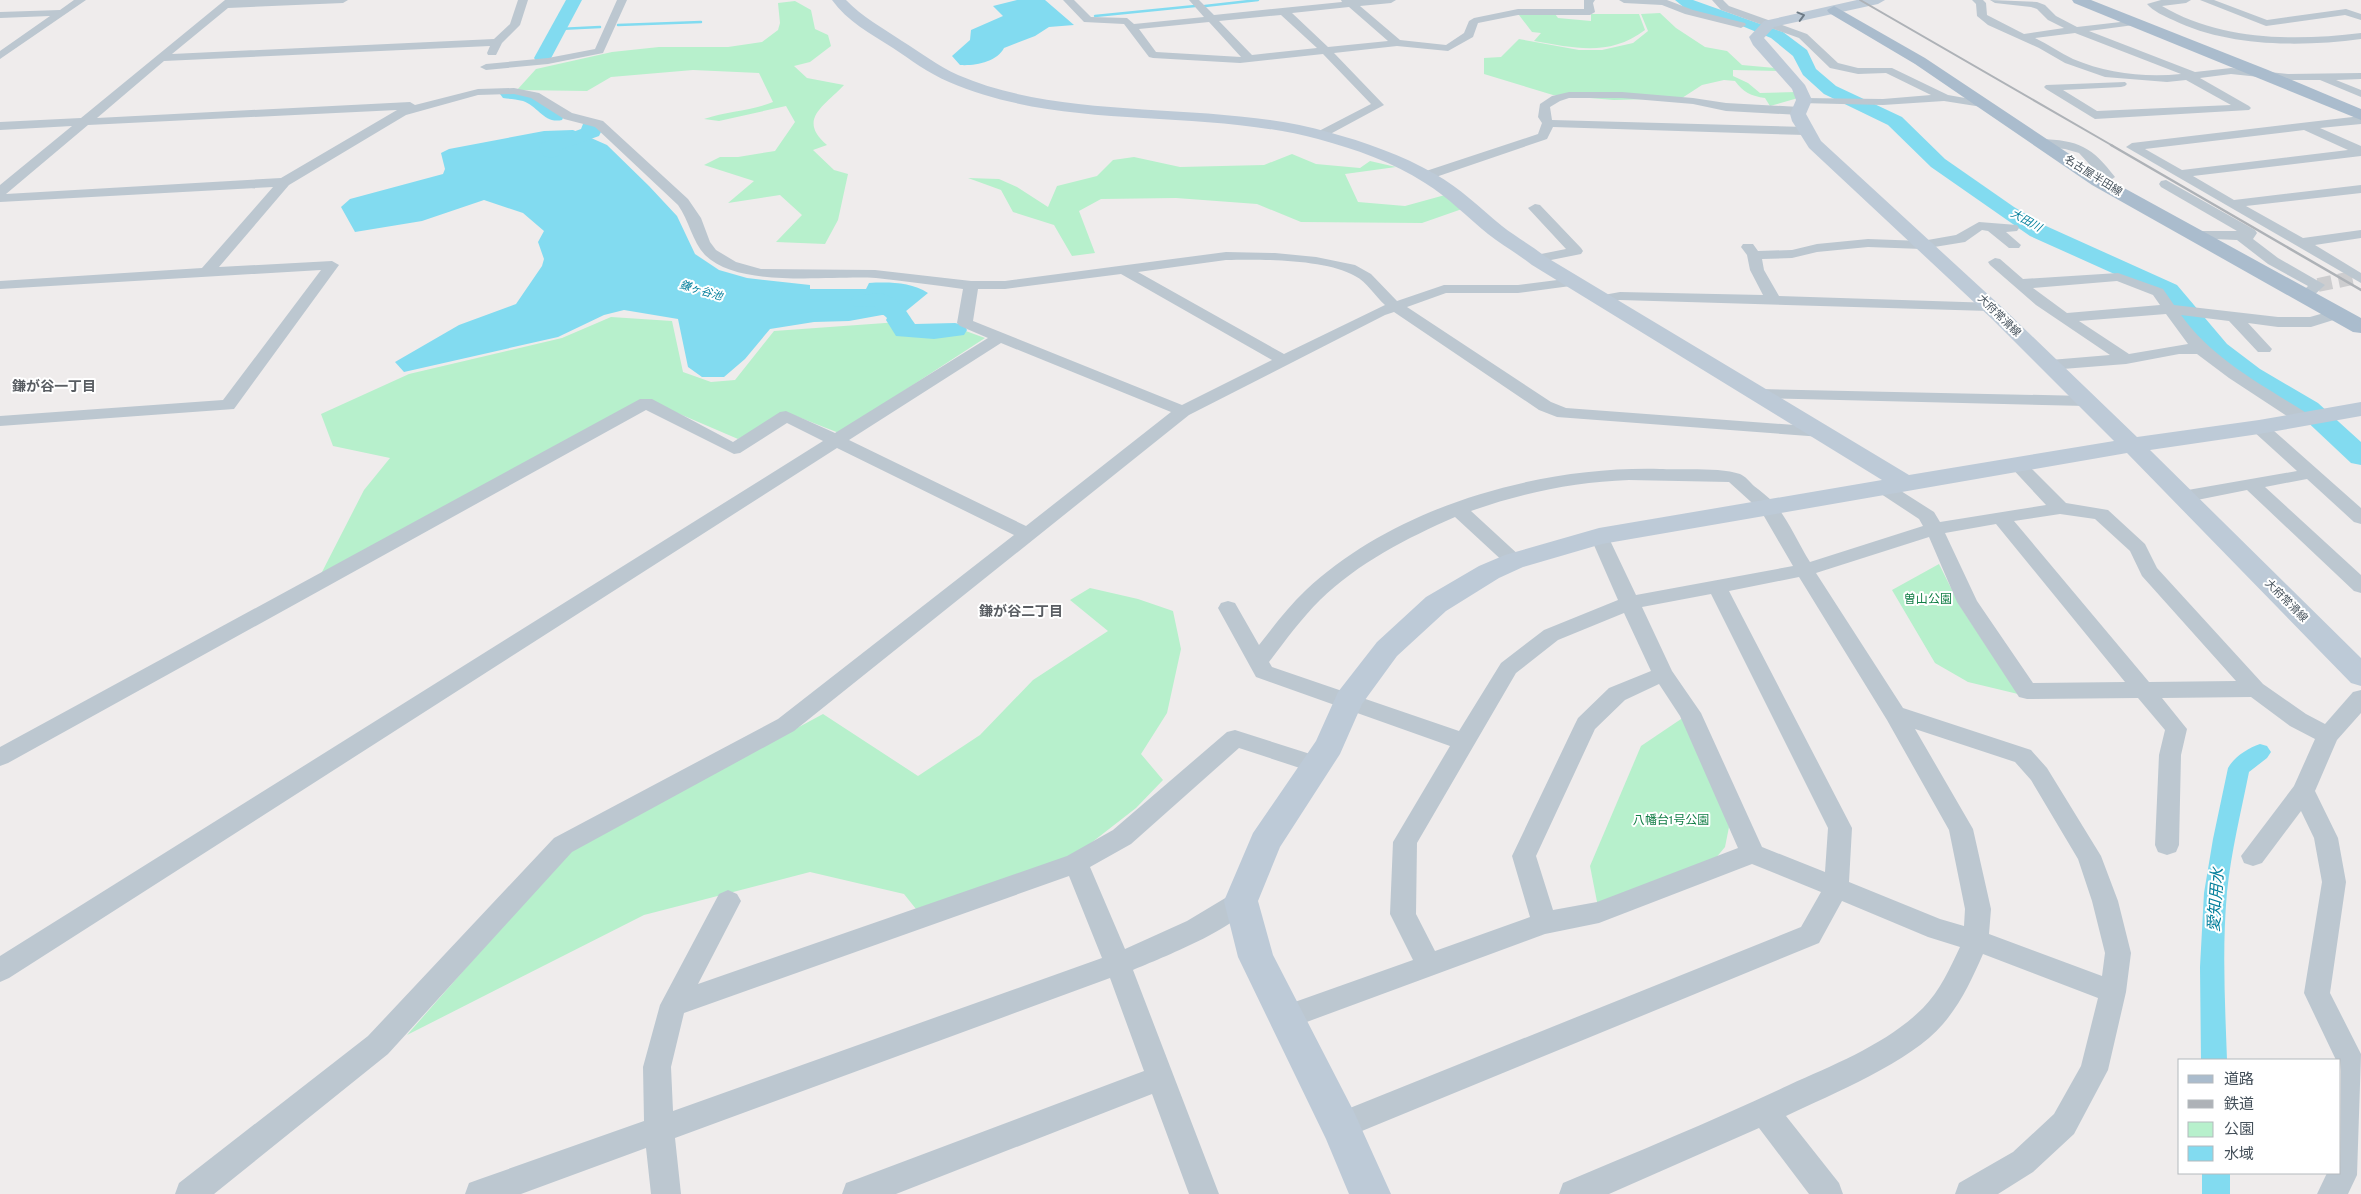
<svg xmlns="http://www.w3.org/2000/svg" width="2361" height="1194" viewBox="0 0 2361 1194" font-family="Overpass,'Noto Sans JP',sans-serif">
<rect width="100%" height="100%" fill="#efecec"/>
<g fill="#b7f0cc">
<path d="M795,1L811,10L815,29L828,35L831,46L810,62L794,66L807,78L844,85C826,105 796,119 827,145L813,150L834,170L848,174L838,220L825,244L776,242L802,215L780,195L728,203L754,181L704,165L720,157H738L775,151L795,122L786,106L719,121L704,119C727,111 751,111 773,102L759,73L693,70L611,77L587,91L517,90L536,69L612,52L659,47H728L762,42L778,30L780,23L778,3Z"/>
<path d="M1660,13L1676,28L1705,47L1727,51L1742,65L1775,68L1778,71L1733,70V76L1748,83L1760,93L1797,92L1798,98L1770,106L1765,98C1751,96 1743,92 1735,81L1724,80L1702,85L1682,98L1614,100L1553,95L1484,74V58L1501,57L1519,39L1579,50H1602L1633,43L1648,31L1641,14Z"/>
<path d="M1555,14L1558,18L1591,21V14H1639L1645,30C1609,57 1575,48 1534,41L1541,33L1532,32L1519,15Z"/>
<path d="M1292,154L1316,164L1360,168L1370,161L1396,167L1345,174L1358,202L1405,206L1445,195L1462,209L1422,223L1301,222L1257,204L1176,198L1101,199L1079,211L1095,253L1072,256L1054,225L1013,212L1001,190L968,178L999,179L1017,187L1048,207L1057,186L1097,176L1113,160L1134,157L1180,167L1264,165Z"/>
<path d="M611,317L672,321L683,372L711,382L735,380L774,331L913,321L910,334H953L963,330L985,338L839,433L788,413L738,439L647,400L321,574L364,490L390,458L333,446L321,414L409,374L562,338Z"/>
<path d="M1939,564L1960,606L2018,694L1968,682L1935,663L1892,590Z"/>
<path d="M1090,588L1138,599L1173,611L1181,649L1167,713L1141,754L1163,780L1136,808L1073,857L916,909L904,894L810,872L644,915L407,1035L567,853L823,714L918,776L980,735L1033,680L1108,631L1070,600Z"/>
<path d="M1690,713L1729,827L1725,847L1705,871L1599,912L1590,866L1641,746Z"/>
</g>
<g fill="#82dbf0">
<path d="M1017,0H1045L1074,25L1049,27L1035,36L1004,48C997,62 975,66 960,65L952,56L970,40L971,30L1003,16L993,6Z"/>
<path d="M573,130L607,145L649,186L677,216L695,254L719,270L747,278L810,285V289H866L869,283C889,282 911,282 928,293L900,316L882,315L849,321L814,322L770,329L745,359L724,377H702L688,367L678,319L624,310L604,315L558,337L404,372L395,362L459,325L516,304L542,266L544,259L538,242L544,231L523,213L484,200L422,221L355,232L341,207L350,199L443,174L445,169L441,153L449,149L544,131Z"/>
</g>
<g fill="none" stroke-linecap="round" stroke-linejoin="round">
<g stroke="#82dbf0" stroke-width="2.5">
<path d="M1205,6L1258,0"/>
<path d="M1095,16L1195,6"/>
<path d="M618,25L701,22"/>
<path d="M559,29L600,27"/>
</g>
<g fill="#82dbf0" fill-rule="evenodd">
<path d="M2260,744L2267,746L2271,752L2267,758L2249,772C2241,812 2231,852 2227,892C2222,948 2225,1004 2227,1060H2201L2200,967L2204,893L2213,839L2228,768C2234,757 2248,748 2260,744Z"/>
<rect x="2202" y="1173" width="28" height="21"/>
</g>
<g fill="#82dbf0" fill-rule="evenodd">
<path d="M566,0H582L549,62H537L534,58Z"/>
<path d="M1675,0H1693L1783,32L1807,50L1816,69L1836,86L1902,117L1945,159L2014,207L2046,226L2177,285L2227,344L2260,369L2318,403L2361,442V465L2351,463L2300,415L2242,379L2209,354L2161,295L2030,236L1931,167L1888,125L1824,94L1803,75L1793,56L1771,38L1742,26L1686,9Z"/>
<path d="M509,89L536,93L564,116L562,120C544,124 538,106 523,101C516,99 509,99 503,98L500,94L503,90Z"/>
<path d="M590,122L597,124L601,132L599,136L560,150L558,156L551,158L544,156L539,147L542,143L581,129L583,124Z"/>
<path d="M880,293C900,298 906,311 915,324L955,323L964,325L967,330L964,335L934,339L896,336L886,320L887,318L875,307L854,306L850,301L854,296Z"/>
</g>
<path stroke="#cdcdcf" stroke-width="14" stroke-dasharray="14 7" stroke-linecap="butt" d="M2318,285L2357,277"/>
<g fill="#bcc7d0" fill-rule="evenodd">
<path d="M74,0H86L0,59V51L50,16L0,18V12L60,10Z"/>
<path d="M225,0H348L343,3L228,8L172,54L494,39L510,24L518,0H528L520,25L502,43L496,55H488L487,53L490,46L164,61L97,118L410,102L415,105L478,89L514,88L539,93L572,113L603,121L688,199L701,218L710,242L716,250L736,262L761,269L875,270L971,281H1005L1226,252L1275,253L1316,257L1355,265L1371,274L1397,301L1444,285H1518L1573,278L1580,282L1578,285L1518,293H1446L1407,307L1551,402L1566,408L1822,427L1828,428L1831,432L1828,436L1822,437L1557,417L1539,410L1394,312L1385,315L1189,415L794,731L572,852L388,1054L214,1194H175L179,1183L368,1036L554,838L778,719L1014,535L837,448L9,978L0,982V956L823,441L787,423L740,453L734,454L646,410L8,763L0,766V747L640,399H652L733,442L780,412L786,411L835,433L988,338L960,326L957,323L963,289C934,285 905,281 876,278C830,275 739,289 705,255C692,241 689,220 678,205L595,127L564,119L531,98L514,94L478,95L406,115L289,185L219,267L332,261L339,265L234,409L0,426V416L223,400L321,270L0,289V281L202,268L273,187L0,202V185L72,126L0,130V122L81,118ZM397,110L281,178L6,194L88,125ZM1226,260C1259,259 1326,259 1355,276C1367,282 1375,296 1385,305L1284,354L1138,272ZM1121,274L1272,360L1182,405L973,321L978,289H1005ZM1001,343L1171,412L1026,526L849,440Z"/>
<path d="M617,0H627L603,53L548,64L486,70L480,67L486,64L548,58L595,49Z"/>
<path d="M1063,0H1074L1091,17L1127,18L1134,24L1204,17L1189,0H1199L1214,15L1342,2L1341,0H1396L1391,3L1360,6L1400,40L1446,45L1464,33L1469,21L1474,18L1518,9H1584V0H1595L1593,3L1595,12L1590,15H1518L1478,23L1473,37L1448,51L1397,46L1334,53L1384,105L1321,139L1315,135L1317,132L1371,104L1323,54L1240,63L1153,58L1149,57L1124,24L1084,22ZM1349,7L1388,41L1328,47L1292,13ZM1281,15L1317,48L1252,55L1219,21ZM1209,22L1241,57L1156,52L1139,29Z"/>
<path d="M1619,0H1667L1693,10L1745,23L1746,25L1741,28L1685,14L1662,5L1624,3Z"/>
<path d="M1712,0H1723L1729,6L1807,34L1838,63L1858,68H1892L1948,95L1982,101L1988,104L1982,107L1944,101L1883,105L1800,103L1798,101L1804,98L1883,99L1931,95L1886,73L1858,74L1830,68L1799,38L1721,10Z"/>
<path d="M1972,0H1983L1986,3L1987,15L2024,34L2064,28L2048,20L2037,9L2031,7L1995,3L1990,0L2037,2L2045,5L2056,16L2077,27L2138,20V24L2134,25L2089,31L2195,72L2231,68L2288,74L2361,73V79L2336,80L2361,90V97L2320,80H2288L2231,74L2200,78L2249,106L2251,108L2249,110L2095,119L2046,89L2044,87L2046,85L2125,82L2127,84L2125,86L2121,87L2063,90L2097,111L2231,105L2186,80L2167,82L2105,77L2065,63L2039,48L1988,25L1977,16L1976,4ZM2075,33L2181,74C2145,78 2106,73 2073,59C2060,53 2048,44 2035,38Z"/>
<path d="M2161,0H2191L2186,3L2162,6C2221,41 2295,41 2361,33V39C2301,47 2228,47 2173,20C2164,16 2153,11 2147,4Z"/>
<path d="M2200,0H2214L2267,20L2346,9L2361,14V20L2345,15L2266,26Z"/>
<path d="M1569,92H1622L1693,98L1726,103L1800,107L1806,111L1800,115L1726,111L1693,104L1622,98H1569L1560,101L1550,107L1552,120L1805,127L1811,131L1805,135L1553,127L1547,139L1430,179H1420L1419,176L1420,173L1538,134L1542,123L1538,117L1540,104L1552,96Z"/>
<path d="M2361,116V124L2320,128L2361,146V156L2193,176L2234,200L2361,185V193L2246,206L2303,238L2361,230V238L2315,245L2361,273V283L2126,147L2132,143ZM2304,130L2348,150L2182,170L2145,149Z"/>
<path d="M2040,139C2079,140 2092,147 2115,177L2109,181L2104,180L2079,153L2065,149L2036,146L2034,143L2036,140Z"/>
<path d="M2166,180L2255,230L2257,233L2253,239L2278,258L2325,285L2310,299H2300L2298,296L2308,286L2268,264L2237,240L2189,238L2187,235L2189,232L2194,231H2237L2161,187L2159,184L2161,181Z"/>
<path d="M1535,204L1540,205L1581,248L1583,251L1581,254L1536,263L1531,262L1529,259L1531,256L1566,249L1528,208Z"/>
<path d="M1979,222L2017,225L2019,228L2017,231L2006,232L2021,245L2019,248H2009L1988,231L1982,230L1965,242L1922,249L1868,247L1817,252L1792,258L1762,259L1764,270L1779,296L1994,303L1997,306L1994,309L1989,311L1620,300L1603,303L1596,299L1598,296L1620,292L1763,295L1750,270L1747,255L1741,247L1743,244H1753L1758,251L1792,250L1817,244L1868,239L1922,241L1956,235Z"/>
<path d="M1995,258L2000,259L2023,279L2118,273L2163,289L2174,305L2278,317H2310L2338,309L2346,314L2343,317L2311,327H2278L2248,323L2272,349L2270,352H2258L2229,321L2181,315C2213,360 2263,385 2308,414L2310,418L2308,422H2296L2229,378L2197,354H2179L2126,364L2050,370L2044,368L2042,365L2044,362L2050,360L2110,355L2036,305L1990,265L1988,262ZM2117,281L2153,295L2160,305L2067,313L2033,288ZM2166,314L2188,344L2129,354L2079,321Z"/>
<path d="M1760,389L2086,396L2092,397L2094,401L2092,405L2086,406L1754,398L1752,394L1754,390Z"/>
<path d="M2259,422L2265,423L2361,508V524L2354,522L2307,479L2265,487L2361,575V593L2354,591L2247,490L2182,503L2176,501L2173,497L2176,493L2182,491L2297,471L2253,431L2250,427L2253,423Z"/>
<path d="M2017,459L2023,460L2066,503L2108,510L2145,544L2157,568L2263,684L2306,714L2325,724L2353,692L2361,690V713L2337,740L2315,791L2338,838L2346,882L2330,993L2361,1054L2357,1175L2348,1194H2317L2327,1173H2340L2341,1071L2340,1060H2336L2304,993L2322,882L2314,838L2301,811L2262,863L2253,866L2244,863L2241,856L2294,786L2315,739L2290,726L2251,697L2162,698L2187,729L2181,755L2179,845L2176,852L2167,855L2158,852L2155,845L2159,755L2165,730L2138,698L2027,699L2019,697L1957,602L1929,537L1816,573L1903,708L2031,750L2047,768L2101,856L2118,901L2131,953L2126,992L2108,1070L2074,1134L2033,1172L1998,1194H1955L1959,1183L2013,1152L2054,1114L2081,1066L2098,998L1983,954C1972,979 1961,1003 1943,1024C1911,1062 1832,1094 1786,1116L1839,1183L1843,1194H1809L1759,1128L1609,1194H1559L1563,1183C1639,1151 1715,1120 1789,1085C1835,1064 1887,1044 1923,1008C1940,991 1950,968 1960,947L1928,937L1842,901L1819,943L1340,1140L1330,1136L1326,1126L1330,1116L1801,927L1821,892L1752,864L1599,923L1545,934L1285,1030L1275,1027L1271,1018L1275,1009L1413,960L1390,914L1393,842L1450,746L1256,677L1218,608L1221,603L1228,601L1235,603L1259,645C1274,626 1288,607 1306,590C1396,506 1539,466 1660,469C1681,470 1721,467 1740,474C1745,476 1750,482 1754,486C1761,491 1768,497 1774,503C1788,519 1798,543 1810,562L1923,526L1919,519L1878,492L1875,488L1878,484H1890L1934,512L1940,522L2046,505L2008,464L2011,460ZM1629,480L1729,482L1761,511L1793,566L1636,595L1606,532L1599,530L1592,532L1590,536L1618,600L1544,630L1501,663L1459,731L1272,667L1269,662C1285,641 1301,619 1320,600C1358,563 1407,538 1455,517L1507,565L1514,567L1521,565L1524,561L1521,557L1471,511C1522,493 1574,482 1629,480ZM2060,514L2095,519L2130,551L2142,576L2236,681L2149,682L2014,521ZM1996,524L2125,682L2033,683L1977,601L1945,533ZM1799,577L1887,720L1949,830L1965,909L1964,926L1940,919L1849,882L1852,828L1729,591ZM1711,594L1828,828L1825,872L1762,847L1701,713L1672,671L1642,607ZM1624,613L1651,671L1609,688L1578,718L1575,724L1512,856L1530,917L1435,951L1416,914L1417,843L1516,673L1558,640ZM1659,684L1680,716L1738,848L1597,902L1553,910L1536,856L1595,729L1625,700ZM1915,729L2015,762L2031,780L2078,859L2092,901L2105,953L2102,976L1989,934L1991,909L1973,829Z"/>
<path d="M1235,730L1326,759L1329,765L1326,771L1318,774L1239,748L1131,844L1090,867L1125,949L1187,921L1232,894L1241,890L1250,894L1254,901C1241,927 1161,958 1133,970L1219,1194H1189L1152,1094L896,1194H842L846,1183L857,1179L1144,1071L1110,978L675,1138L681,1194H651L646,1148L521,1194H465L469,1183L480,1179L644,1121L643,1067L660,1005L719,894L728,890L737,894L741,901L698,984L1067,856L1113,830L1227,732ZM1069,876L1102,958L673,1111L671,1067L684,1013Z"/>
</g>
<path fill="#bdcad7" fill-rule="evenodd" d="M832,0H846C862,17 883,28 902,41C920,52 938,66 958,75C1069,123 1210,99 1328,132C1365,142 1402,155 1435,174C1460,188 1480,208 1502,226C1516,237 1532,246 1546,257L1909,475L2114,441L1992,319L1809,148L1792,121L1790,114L1796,100L1792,89L1753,45L1749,37L1764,21L1857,0H1885L1878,4L1774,27L1764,38L1805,85L1812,100L1806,114L1821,141L2006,311L2137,437L2259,420L2361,402V416L2259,434L2150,450L2361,658V686L2351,683L2127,453L1602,544L1523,567L1499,578L1446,611L1397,656L1362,704L1340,754L1280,847L1258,901L1273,955L1354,1112L1391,1194H1349L1326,1139L1238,957L1224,901L1253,833L1316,741L1338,692L1377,642L1426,597L1479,566L1505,555L1599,528L1882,480L1532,265C1518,254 1502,245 1488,234C1467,217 1448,197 1425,183C1393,162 1355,149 1318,139C1197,107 1065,132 949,82C928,73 911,60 893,48C871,34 847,21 832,0Z"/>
<g fill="#aabccd" fill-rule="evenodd">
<path d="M2072,0H2091L2268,70L2361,109V120L2074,3Z"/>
<path d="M1834,6L1925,58L2104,177L2361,318V333L2353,332L2092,185L1915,64L1829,13L1827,10Z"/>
</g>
<path stroke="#aeb2b7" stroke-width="2" d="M1860,0L2113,146"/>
<path stroke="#aeb2b7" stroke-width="2.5" d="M2111,145L2361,290"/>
</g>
<defs><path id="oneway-chevron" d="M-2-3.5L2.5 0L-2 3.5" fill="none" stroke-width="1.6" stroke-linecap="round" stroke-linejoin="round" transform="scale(1.25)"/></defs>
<use stroke="#6e7b86" href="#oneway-chevron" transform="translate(1801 16) rotate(-15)"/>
<g text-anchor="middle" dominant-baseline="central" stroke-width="4" stroke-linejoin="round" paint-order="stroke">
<g font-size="11" fill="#44505a" stroke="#fff">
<text transform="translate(2093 176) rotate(32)">名古屋半田線</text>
<text transform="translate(1999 316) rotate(44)">大府常滑線</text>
<text transform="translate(2286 601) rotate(45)">大府常滑線</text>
</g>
<g font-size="11" font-style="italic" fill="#06809c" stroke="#fff">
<text transform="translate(2026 221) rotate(29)">大田川</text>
<text transform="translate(701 291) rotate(16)">鎌ヶ谷池</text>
</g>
<g font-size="12" fill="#127e46" stroke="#fff">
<text x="1928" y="600">曽山公園</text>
<text x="1671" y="821">八幡台1号公園</text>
</g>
<g font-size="14" font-weight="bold" fill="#595d62" stroke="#fff">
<text x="54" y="387">鎌が谷一丁目</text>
<text x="1021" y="612">鎌が谷二丁目</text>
</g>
<g font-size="16" font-style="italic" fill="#06809c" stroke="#fff">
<text transform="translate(2217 900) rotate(-86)">愛知用水</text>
</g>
</g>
<rect x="2178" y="1059" width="162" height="115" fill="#ffffff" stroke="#b4b9bd"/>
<rect x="2188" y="1075" width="25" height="8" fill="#aabccd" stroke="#b4b9bd"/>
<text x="2224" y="1084" font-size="15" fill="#44505a">道路</text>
<rect x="2188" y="1100" width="25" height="8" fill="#aeb2b7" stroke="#b4b9bd"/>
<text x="2224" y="1109" font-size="15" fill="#44505a">鉄道</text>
<rect x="2188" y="1122" width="25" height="15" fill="#b7f0cc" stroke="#b4b9bd"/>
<text x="2224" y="1134" font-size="15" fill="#44505a">公園</text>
<rect x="2188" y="1146" width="25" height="15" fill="#82dbf0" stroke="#b4b9bd"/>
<text x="2224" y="1159" font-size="15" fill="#44505a">水域</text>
</svg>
